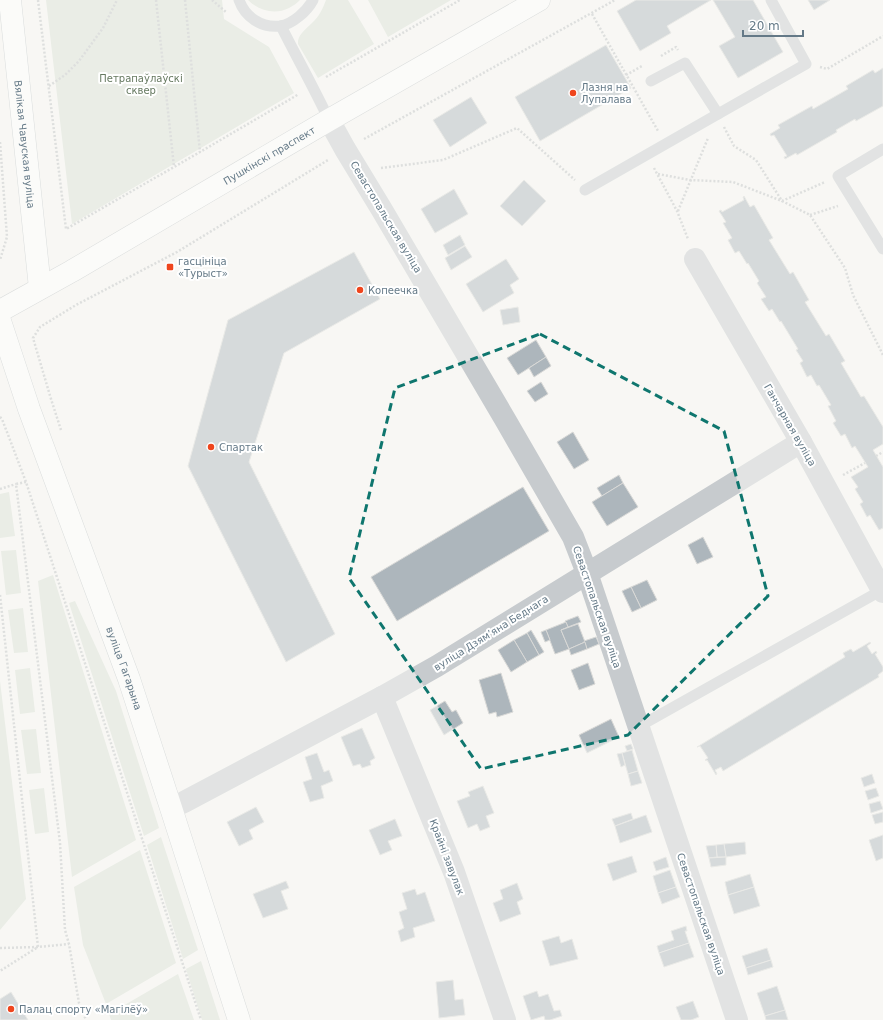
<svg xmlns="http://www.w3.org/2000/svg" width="883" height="1020" viewBox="0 0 883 1020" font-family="'DejaVu Sans',sans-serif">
<rect width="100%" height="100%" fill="#f8f7f4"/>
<g fill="#d9e0d5">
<path d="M46,0H222L224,19L269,47L294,93L72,224Z"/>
<path d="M248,0H300C297,3 293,6 289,8C275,15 259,11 248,0Z"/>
<path d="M326,0H348L374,44L318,78L298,44C297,35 306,29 312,23C319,17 323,8 326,0Z"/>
<path d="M368,0H451L388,37Z"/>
<path d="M9,492L15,536L0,538V494Z"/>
<path d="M16,550L21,593L6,595L1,551Z"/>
<path d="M53,575L136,840L72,877L38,581Z"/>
<path d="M75,601L116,691L159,828L144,836L69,603Z"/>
<path d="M23,608L28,652L14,653L8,610Z"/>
<path d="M30,668L35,712L20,714L15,670Z"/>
<path d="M0,681L26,899L0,930Z"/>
<path d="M36,729L41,773L27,774L21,730Z"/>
<path d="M44,788L49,832L35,834L29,790Z"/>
<path d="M161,837L198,950L183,959L147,845Z"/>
<path d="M140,850L176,963L106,1004L83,945L74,887Z"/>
<path d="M201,961L220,1020H202L186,969Z"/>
<path d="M178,974L194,1020H111L109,1014Z"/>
</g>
<g fill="#adb6bc" stroke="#d9d9d7">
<path d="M636,0H711L667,26L671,33L640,51L617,11Z"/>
<path d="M713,0H753L783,52L738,78L719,46L735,37Z"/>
<path d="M808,0H830L814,10Z"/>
<path d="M606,45L631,88L540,141L515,97Z"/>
<path d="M883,68V106L856,121L855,119L836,130L837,132L797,155L796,153L785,159L784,157L787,156L774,135L771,136L770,134L780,128L778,125L812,106L813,109L848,89L846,86L873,70L875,73Z"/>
<path d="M471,97L487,123L450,147L433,120Z"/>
<path d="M524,180L546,201L522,226L500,206Z"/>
<path d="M454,189L468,214L435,233L421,209Z"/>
<path d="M744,196L750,207L754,205L773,238L769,240L790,274L793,272L809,300L805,302L826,336L829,334L845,361L841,363L861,397L864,396L883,427V444L873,450L883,467V528L879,530L870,515L867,517L860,504L863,502L855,489L858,487L851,477L868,467L855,446L852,448L845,434L841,436L833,423L836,421L828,406L831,405L819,385L817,386L811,375L807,377L800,363L803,361L796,350L798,349L781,321L780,322L772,309L769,311L761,299L766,297L757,283L759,281L748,263L747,264L739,251L735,253L728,240L732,238L723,223L726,222L719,211L721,210L722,212L744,200L743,197Z"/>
<path d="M460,235L465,245L448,255L443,245Z"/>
<path d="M465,246L472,257L451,270L445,258Z"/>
<path d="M354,252L380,299L284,353L249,462L335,634L286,662L188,466L228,320Z"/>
<path d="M506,259L519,279L510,285L514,293L483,312L466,284Z"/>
<path d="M518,307L520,322L503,325L500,310Z"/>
<path d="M536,340L546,357L518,375L507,358Z"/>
<path d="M546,357L551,366L534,377L529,368Z"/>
<path d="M541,382L548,394L535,402L527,391Z"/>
<path d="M573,432L589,460L574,469L557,442Z"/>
<path d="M619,475L623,483L602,496L597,488Z"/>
<path d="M623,483L638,507L607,526L592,502Z"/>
<path d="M523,487L549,531L397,621L371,577Z"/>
<path d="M703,537L713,557L697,564L688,545Z"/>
<path d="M647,580L657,600L641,608L631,587Z"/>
<path d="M631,587L641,608L632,612L622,591Z"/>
<path d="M578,616L581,622L568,627L565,621Z"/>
<path d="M566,622L568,627L561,630L569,649L555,654L546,630Z"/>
<path d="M578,624L585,642L569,649L561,630Z"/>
<path d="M531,630L544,652L539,655L527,633Z"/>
<path d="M546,630L550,640L545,642L541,632Z"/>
<path d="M527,633L539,655L527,662L514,640Z"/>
<path d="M596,637L599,644L587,649L584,641Z"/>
<path d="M514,640L527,662L511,672L498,650Z"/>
<path d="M585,642L587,649L571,655L569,649Z"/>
<path d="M870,642L871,643L867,646L872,654L876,651L877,653L875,654L883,667V671L878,675L879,677L723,771L721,767L715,770L717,774L716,775L707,760L706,761L705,760L708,758L700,746L697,747L845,657L843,653L851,649L853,652Z"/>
<path d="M588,663L595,684L579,690L571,670Z"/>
<path d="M501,673L513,712L497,717L496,712L489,714L479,680Z"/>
<path d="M445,701L452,712L456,710L463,723L444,735L430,710Z"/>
<path d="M611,719L619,737L587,753L579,735Z"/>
<path d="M362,728L375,758L370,761L371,765L362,768L360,764L353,766L341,737Z"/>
<path d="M631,744L633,749L627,751L625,746Z"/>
<path d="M632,750L638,771L628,774L622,753Z"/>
<path d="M317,753L324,772L329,770L333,781L321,786L324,798L310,802L303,782L312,779L305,757Z"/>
<path d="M622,753L625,765L621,767L617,754Z"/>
<path d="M638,771L642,783L631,786L628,774Z"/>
<path d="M872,774L875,783L864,787L861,778Z"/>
<path d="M483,786L494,813L486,816L490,827L480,831L477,824L468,828L457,801L470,796L468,792Z"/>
<path d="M876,788L879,796L868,800L865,791Z"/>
<path d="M880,801L883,809L871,813L869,804Z"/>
<path d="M256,807L264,822L249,830L253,839L239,846L227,822Z"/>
<path d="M883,812V822L875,824L872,815Z"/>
<path d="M631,813L633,819L615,826L612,819Z"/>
<path d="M646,815L652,832L620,843L615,826Z"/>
<path d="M395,819L402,836L388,841L392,850L380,855L369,830Z"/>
<path d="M883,835V858L876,861L869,840Z"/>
<path d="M745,842L746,854L726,857L724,844Z"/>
<path d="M724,844L726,857H717L716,845Z"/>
<path d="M716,845L717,857L709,858L706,846Z"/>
<path d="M632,856L637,872L613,881L607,864Z"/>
<path d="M666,857L669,867L656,871L653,862Z"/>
<path d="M726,857V865L711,867L709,858Z"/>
<path d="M670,870L676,887L658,893L653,876Z"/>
<path d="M750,874L754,887L728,895L725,882Z"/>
<path d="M286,881L289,888L281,891L288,909L263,918L253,894Z"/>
<path d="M517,883L523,899L517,902L521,914L500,922L493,903L503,899L500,890Z"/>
<path d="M676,887L680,897L662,904L658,893Z"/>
<path d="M754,887L760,906L734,914L728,895Z"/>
<path d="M415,889L417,895L425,892L435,921L413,928L415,937L401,942L398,931L404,928L399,912L407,909L402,893Z"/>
<path d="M686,926L687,931H685L689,943L659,953L657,946L674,940L671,931Z"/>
<path d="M559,936L561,943L572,939L578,959L550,966L542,941Z"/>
<path d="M689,943L694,957L664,967L659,953Z"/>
<path d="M767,948L771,960L746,968L742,956Z"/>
<path d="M771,960L773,967L748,975L746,968Z"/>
<path d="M453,980L455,1000L463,999L465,1015L439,1018L436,982Z"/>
<path d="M777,986L785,1010L765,1016L757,993Z"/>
<path d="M537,991L539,997L548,994L554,1011L560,1010L562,1016L550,1020H545L544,1016L531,1020L523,996Z"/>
<path d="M11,992L28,1020H0V999Z"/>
<path d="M693,1001L699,1017L691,1020H681L676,1007Z"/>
<path d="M785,1010L788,1020H766L765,1016Z"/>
</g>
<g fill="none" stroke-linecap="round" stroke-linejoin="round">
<defs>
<g id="secondary">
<path id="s1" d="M10,0L40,288"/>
<path id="s2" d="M0,321L29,409L129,679L171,808L239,1020"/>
</g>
<g id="primary">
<path id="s3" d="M0,311L72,271L329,120L539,0"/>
</g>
</defs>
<use href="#secondary" stroke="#b7bdc1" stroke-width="23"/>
<use href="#primary" stroke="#babec2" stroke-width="23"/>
<g stroke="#bec1c3" stroke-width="2.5" stroke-dasharray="2 2" stroke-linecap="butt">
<path d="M38,0L66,229L200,152L299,94"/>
<path d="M156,0L174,167"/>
<path d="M185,0L200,152"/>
<path d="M212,0L226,12"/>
<path d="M592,14L658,131"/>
<path d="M661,56L676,47L678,50"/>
<path d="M820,67L827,69L883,36"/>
<path d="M626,75L642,66"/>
<path d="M326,77L460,0"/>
<path d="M49,86L65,75L79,61L103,28L117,0"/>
<path d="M724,127L734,146L756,160L782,201L810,215L845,268L853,295L883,355"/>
<path d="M364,139L615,0"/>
<path d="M0,142L7,237L0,260"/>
<path d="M381,168L443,160L517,128L575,180"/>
<path d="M654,168L677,211L688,239"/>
<path d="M658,174L690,180L733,182L782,201L825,182"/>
<path d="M678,211L708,138"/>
<path d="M810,215L838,206"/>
<path d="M0,417L2,419L26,482L201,1020"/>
<path d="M61,430L51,399L33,338L40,327L76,305L177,252L328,160"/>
<path d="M876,456L883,452"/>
<path d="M843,475L865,463"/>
<path d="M26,482L16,484L60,843L65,930L69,944L79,1003L86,1020"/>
<path d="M0,489L16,484"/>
<path d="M0,595L38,947L0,971"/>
<path d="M0,948L38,947L69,944"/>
</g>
<g stroke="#c7cbce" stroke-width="11">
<path d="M239,0C245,17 261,28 280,26C293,24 307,11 313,0"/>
<path d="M281,26C297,58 314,88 329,120"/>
<path d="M651,81L685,63L718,114L806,64L771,0"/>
<path d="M883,149L838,176L883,249"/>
<path d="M585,190L718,114"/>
<path d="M638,727L882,590"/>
</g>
<g stroke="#c7cbce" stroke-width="22">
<path d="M329,120L345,149L382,210L506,421L573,537L587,573L737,1020"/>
<path d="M695,259L801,442L883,592"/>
<path d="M382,697L454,872L505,1020"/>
<path d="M171,808L184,802L382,697L437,666L801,442"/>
</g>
<use href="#secondary" stroke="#fff" stroke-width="22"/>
<use href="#primary" stroke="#fff" stroke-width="22"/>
</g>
<path d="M0 0H883V1020H0ZM540,334L724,431L768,596L628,735L481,769L349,578L395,388Z" fill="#f8f7f4" fill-opacity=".55" fill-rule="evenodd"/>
<path fill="none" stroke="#0f766e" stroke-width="3" stroke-dasharray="8 5" stroke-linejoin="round" d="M540,334L724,431L768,596L628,735L481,769L349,578L395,388Z"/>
<g fill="#ef451d" stroke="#fff" stroke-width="1.5">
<circle cx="573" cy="93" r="4"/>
<rect x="166" y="263" width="8" height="8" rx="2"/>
<circle cx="360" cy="290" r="4"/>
<circle cx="211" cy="447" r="4"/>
<circle cx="11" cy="1009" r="4"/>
</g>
<g text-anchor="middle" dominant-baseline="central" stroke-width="4" stroke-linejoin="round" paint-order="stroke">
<g font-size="10" fill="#667960" stroke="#fff">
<text x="141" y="78">Петрапаўлаўскі<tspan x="141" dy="12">сквер</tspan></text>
</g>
<g font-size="10" fill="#647987" stroke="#fff" text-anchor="start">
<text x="581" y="87">Лазня на<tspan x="581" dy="12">Лупалава</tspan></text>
<text x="178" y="261">гасцініца<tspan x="178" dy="12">«Турыст»</tspan></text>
<text x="368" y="290">Копеечка</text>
<text x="219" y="447">Спартак</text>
<text x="19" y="1009">Палац спорту «Магілёў»</text>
</g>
<g font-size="10" fill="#647987" stroke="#fff">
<text stroke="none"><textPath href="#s1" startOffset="145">Вялікая Чавуская вуліца</textPath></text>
<text stroke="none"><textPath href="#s3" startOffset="311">Пушкінскі праспект</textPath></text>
<text transform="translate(386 217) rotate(59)">Севастопальская вуліца</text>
<text transform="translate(790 425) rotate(60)">Ганчарная вуліца</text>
<text transform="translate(597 607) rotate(71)">Севастопальская вуліца</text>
<text transform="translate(491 633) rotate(-32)">вуліца Дзямʼяна Беднага</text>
<text stroke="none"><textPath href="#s2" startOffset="369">вуліца Гагарына</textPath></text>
<text transform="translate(447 857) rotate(69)">Крайні завулак</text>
<text transform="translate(701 914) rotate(71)">Севастопальская вуліца</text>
</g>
</g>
<path d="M743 30v6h60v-6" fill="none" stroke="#647987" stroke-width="2"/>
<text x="749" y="30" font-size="12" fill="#647987" stroke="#ffffff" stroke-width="3" paint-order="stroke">20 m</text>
</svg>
